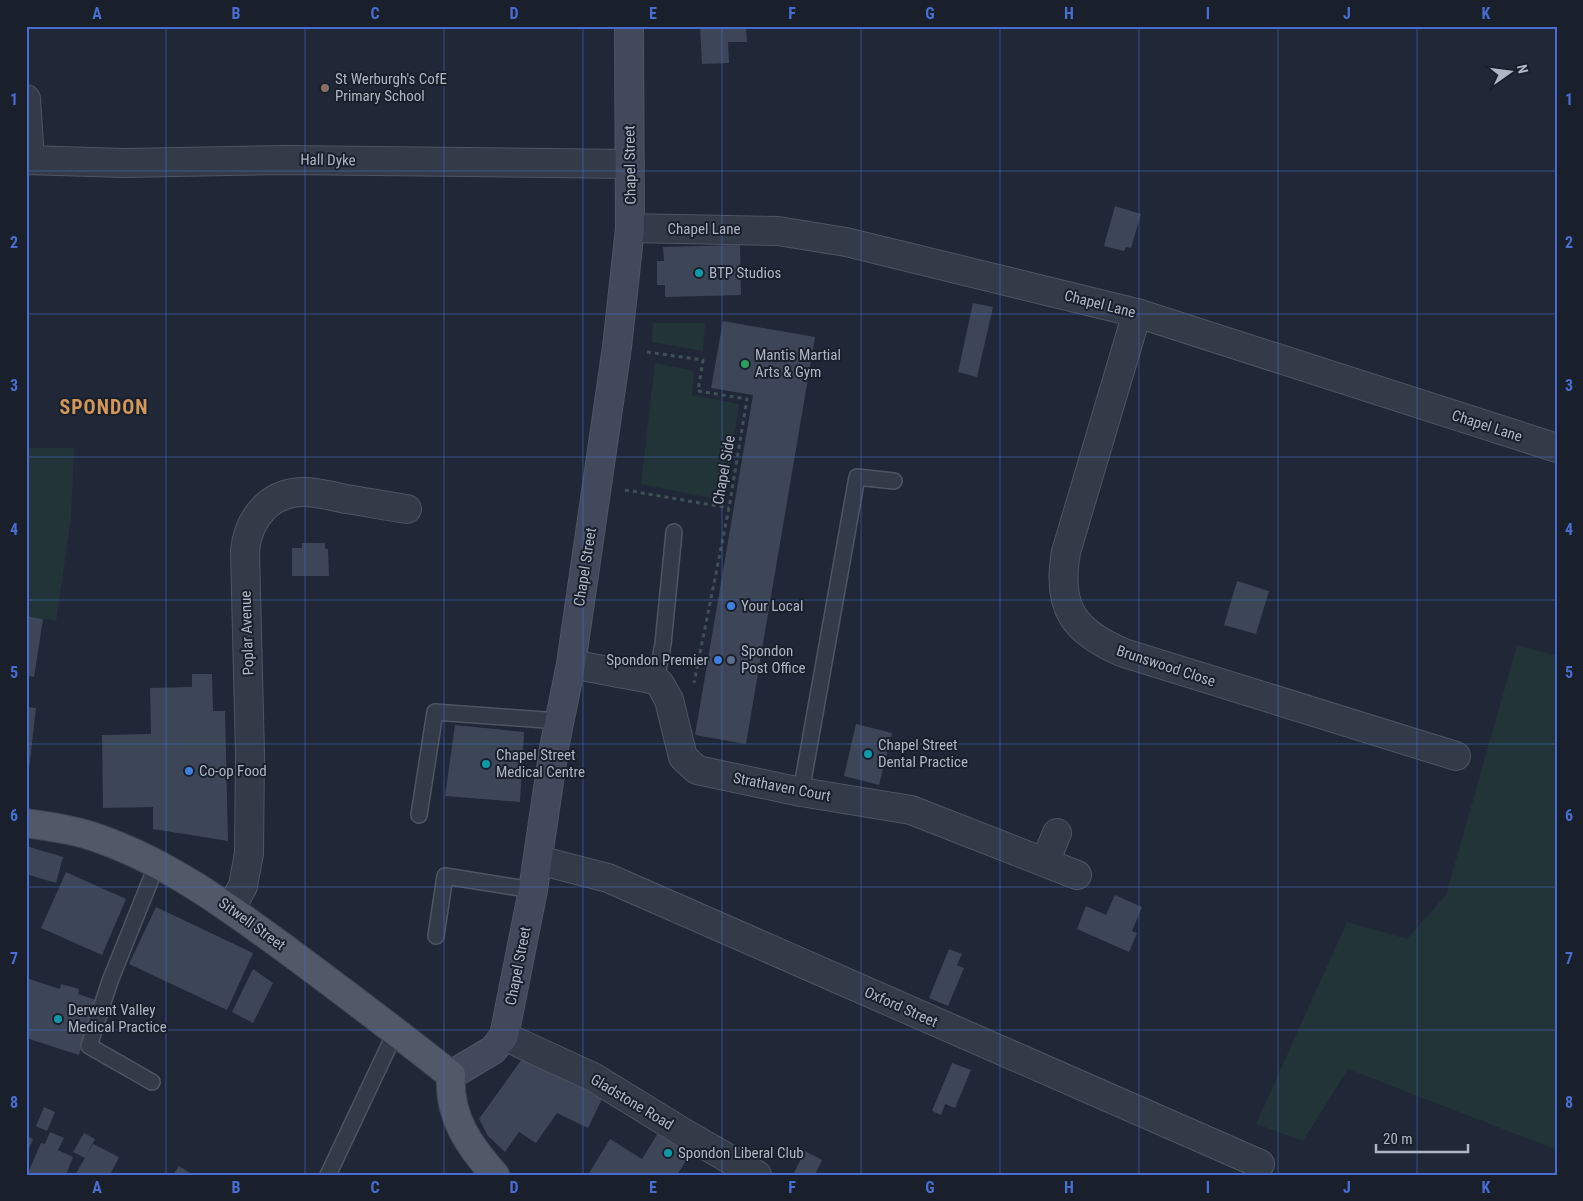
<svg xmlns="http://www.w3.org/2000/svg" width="1583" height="1201" viewBox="0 0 1583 1201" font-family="'Roboto Condensed',sans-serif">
<rect width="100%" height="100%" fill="#202837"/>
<g fill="#223438">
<path d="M653,323H705L703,351L652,342Z"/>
<path d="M655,363L694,371L692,395L739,404L725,501L641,484Z"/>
<path d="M26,448H74L71,517L56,621L26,616Z"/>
<path d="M1517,645L1557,656V1150L1348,1069L1303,1141L1256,1124L1347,922L1407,939L1446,895Z"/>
</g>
<g fill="#3c4657">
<path d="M700,26H746L747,42H728L729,63L702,64Z"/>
<path d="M1115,206L1141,214L1131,248L1126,247L1124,251L1104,246Z"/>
<path d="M740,245L741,295L665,297V285H657V261H664L663,247Z"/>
<path d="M973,303L993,307L977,377L958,372Z"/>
<path d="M723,321L815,337L746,744L695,735L753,395L711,388Z"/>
<path d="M302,543H325V549H328L329,576H292V548H302Z"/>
<path d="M1237,581L1269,591L1256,634L1224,625Z"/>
<path d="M26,616L43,619L34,677L26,675Z"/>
<path d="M192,674H212L213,711H225L228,841L153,829V807L103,808L102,735L151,734L150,688L192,687Z"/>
<path d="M26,707L36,708L28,778H26Z"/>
<path d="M856,724L892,733L879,785L844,776Z"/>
<path d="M455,725L524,732L520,802L445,796Z"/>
<path d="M26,846L63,857L56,883L26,874Z"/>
<path d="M66,872L126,899L102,955L41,928Z"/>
<path d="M1115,895L1142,907L1132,931L1137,933L1129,952L1077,929L1086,906L1106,915Z"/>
<path d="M156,907L253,953L227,1010L129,964Z"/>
<path d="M949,949L962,954L957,965L964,968L948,1006L929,998Z"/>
<path d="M253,969L273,983L253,1023L232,1012Z"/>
<path d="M26,978L60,989L61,984L79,989L78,994L96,1000L79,1055L26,1038Z"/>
<path d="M522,1059L603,1097L588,1128L557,1113L536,1143L519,1132L505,1152L488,1136L479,1119Z"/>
<path d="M952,1063L971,1070L955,1108L945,1104L941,1115L932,1111Z"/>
<path d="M44,1107L55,1112L47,1131L36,1126Z"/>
<path d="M661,1128L694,1148L677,1175H588L610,1139L642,1159Z"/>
<path d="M50,1132L64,1138L58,1150L73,1157L66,1175H27L41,1143L45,1144Z"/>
<path d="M84,1133L95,1139L85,1158L73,1152Z"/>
<path d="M26,1136L33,1139L26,1156Z"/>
<path d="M93,1144L119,1157L110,1175H75Z"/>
<path d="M805,1151L822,1160L815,1175H793Z"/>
<path d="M179,1166L190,1173L189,1175H173Z"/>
</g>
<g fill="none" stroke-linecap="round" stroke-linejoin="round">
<defs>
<g id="lane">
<path d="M656,680L663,644L674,532"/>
<path d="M801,792L857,477L894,481"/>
<path d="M419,815L435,712L559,721"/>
<path d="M436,936L445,876L533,890"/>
<path d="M152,1082L89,1046L110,981L157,864"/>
<path d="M328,1175L396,1031"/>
</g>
<g id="street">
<path d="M26,99L30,160"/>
<path d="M26,160L124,163L287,160L630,164"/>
<path d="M630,228L778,231L846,242L1137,313L1557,448"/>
<path d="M1137,313L1066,552C1056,608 1074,632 1124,653L1456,756"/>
<path d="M571,664L656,680L660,684L669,700L683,757L697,770L801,792L911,810L1077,875"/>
<path d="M538,860L608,878L1260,1164"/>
<path d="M1045,862L1057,833"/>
<path d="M231,908L243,886L249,853L250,755L245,551C248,519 269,492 304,492C317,492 332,496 346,499C366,502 386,506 407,509"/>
<path d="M504,1036L593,1077L684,1133L757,1175"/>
</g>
<path id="secondary" d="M451,1075L493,1050L504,1036L533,890L554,748L571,664L617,347L630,228L629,26"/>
<path id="primary" d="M26,823C51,827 76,830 100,839C171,864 231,909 291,953C345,993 399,1034 451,1075C448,1116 469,1146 495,1175"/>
</defs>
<use href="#lane" stroke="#4e5562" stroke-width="18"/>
<use href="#street" stroke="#4e5562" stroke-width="30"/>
<use href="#secondary" stroke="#4e5562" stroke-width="30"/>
<use href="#primary" stroke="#3d4351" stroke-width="30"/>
<g stroke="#3f5156" stroke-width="3" stroke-dasharray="4 4" stroke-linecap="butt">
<path d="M647,352L703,360L698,391L747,399L729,508L694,683"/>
<path d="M625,490L729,508"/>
</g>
<use href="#lane" stroke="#333a48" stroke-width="15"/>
<use href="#street" stroke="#333a48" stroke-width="28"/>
<use href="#secondary" stroke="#41495b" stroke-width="28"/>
<use href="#primary" stroke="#515968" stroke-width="28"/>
</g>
<path fill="none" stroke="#486dd2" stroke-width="1" stroke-opacity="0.55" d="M166,26V1175M305,26V1175M444,26V1175M583,26V1175M722,26V1175M861,26V1175M1000,26V1175M1139,26V1175M1278,26V1175M1417,26V1175M26,171H1557M26,314H1557M26,457H1557M26,600H1557M26,744H1557M26,887H1557M26,1030H1557"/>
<circle fill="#8d6e63" stroke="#19202c" stroke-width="2" cx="325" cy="88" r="5"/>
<g fill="#0f9aa8" stroke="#19202c" stroke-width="2">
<circle cx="699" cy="273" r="5"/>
<circle cx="868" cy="754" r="5"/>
<circle cx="486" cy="764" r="5"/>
<circle cx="58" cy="1019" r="5"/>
<circle cx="668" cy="1153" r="5"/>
</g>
<circle fill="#2e9e5b" stroke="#19202c" stroke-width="2" cx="745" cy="364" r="5"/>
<g fill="#3f7fe0" stroke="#19202c" stroke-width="2">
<circle cx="731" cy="606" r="5"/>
<circle cx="718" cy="660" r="5"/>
<circle cx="189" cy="771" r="5"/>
</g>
<circle fill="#5c6f8a" stroke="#19202c" stroke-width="2" cx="731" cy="660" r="5"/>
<g text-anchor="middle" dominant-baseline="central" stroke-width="4" stroke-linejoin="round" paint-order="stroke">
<g font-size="15" fill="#aeb5c4" stroke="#19202c" text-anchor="start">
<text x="335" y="79">St Werburgh's CofE<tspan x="335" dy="17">Primary School</tspan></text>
<text x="709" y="273">BTP Studios</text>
<text x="755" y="355">Mantis Martial<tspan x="755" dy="17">Arts &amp; Gym</tspan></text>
<text x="741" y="606">Your Local</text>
<text x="741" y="651">Spondon<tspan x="741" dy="17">Post Office</tspan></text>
<text x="708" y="660" text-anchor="end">Spondon Premier</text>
<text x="878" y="745">Chapel Street<tspan x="878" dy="17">Dental Practice</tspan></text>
<text x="496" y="755">Chapel Street<tspan x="496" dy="17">Medical Centre</tspan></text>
<text x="199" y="771">Co-op Food</text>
<text x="68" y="1010">Derwent Valley<tspan x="68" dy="17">Medical Practice</tspan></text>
<text x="678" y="1153">Spondon Liberal Club</text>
</g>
<g font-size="15" fill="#aeb5c4" stroke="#19202c">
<text transform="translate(328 160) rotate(1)">Hall Dyke</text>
<text transform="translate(630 165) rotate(-91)">Chapel Street</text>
<text x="704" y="229">Chapel Lane</text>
<text transform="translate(1100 304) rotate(14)">Chapel Lane</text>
<text transform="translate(1487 426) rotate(18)">Chapel Lane</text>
<text transform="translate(724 470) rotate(-80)">Chapel Side</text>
<text transform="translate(585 567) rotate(-81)">Chapel Street</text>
<text transform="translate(247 633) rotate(-92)">Poplar Avenue</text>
<text transform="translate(1166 666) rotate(18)">Brunswood Close</text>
<text transform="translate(782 787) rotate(11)">Strathaven Court</text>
<text transform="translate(252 924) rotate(36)">Sitwell Street</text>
<text transform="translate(518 966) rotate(-79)">Chapel Street</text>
<text transform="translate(901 1007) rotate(24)">Oxford Street</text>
<text transform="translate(632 1102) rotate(31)">Gladstone Road</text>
</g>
<g font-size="20" font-weight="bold" letter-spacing="1" fill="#d3975a" stroke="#19202c">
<text x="104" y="407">SPONDON</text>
</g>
</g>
<rect width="1583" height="1201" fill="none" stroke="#19202c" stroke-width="55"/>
<g transform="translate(1510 72) rotate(76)" stroke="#19202c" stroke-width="4" paint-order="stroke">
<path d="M0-4L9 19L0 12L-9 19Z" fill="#aeb5c4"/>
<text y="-8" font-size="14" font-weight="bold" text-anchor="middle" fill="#aeb5c4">N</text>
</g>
<path d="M1376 1144v8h92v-8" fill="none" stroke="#aeb5c4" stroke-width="2.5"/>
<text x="1383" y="1144" font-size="15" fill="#aeb5c4" stroke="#19202c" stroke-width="4" paint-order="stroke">20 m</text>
<rect x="28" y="28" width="1528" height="1146" fill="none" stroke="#486dd2" stroke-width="2"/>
<g font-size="16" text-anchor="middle" font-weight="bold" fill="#486dd2">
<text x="97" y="19">A</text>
<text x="236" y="19">B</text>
<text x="375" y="19">C</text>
<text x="514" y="19">D</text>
<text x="653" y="19">E</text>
<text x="792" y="19">F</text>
<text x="930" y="19">G</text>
<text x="1069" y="19">H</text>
<text x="1208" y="19">I</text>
<text x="1347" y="19">J</text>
<text x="1486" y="19">K</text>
<text x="14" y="105">1</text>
<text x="1569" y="105">1</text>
<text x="14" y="248">2</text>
<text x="1569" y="248">2</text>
<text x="14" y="391">3</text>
<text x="1569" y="391">3</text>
<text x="14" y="535">4</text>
<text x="1569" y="535">4</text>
<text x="14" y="678">5</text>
<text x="1569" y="678">5</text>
<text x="14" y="821">6</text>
<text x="1569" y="821">6</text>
<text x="14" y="964">7</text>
<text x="1569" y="964">7</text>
<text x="14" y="1108">8</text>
<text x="1569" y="1108">8</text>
<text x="97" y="1193">A</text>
<text x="236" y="1193">B</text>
<text x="375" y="1193">C</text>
<text x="514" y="1193">D</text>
<text x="653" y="1193">E</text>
<text x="792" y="1193">F</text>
<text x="930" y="1193">G</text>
<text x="1069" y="1193">H</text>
<text x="1208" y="1193">I</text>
<text x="1347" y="1193">J</text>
<text x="1486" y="1193">K</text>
</g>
</svg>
